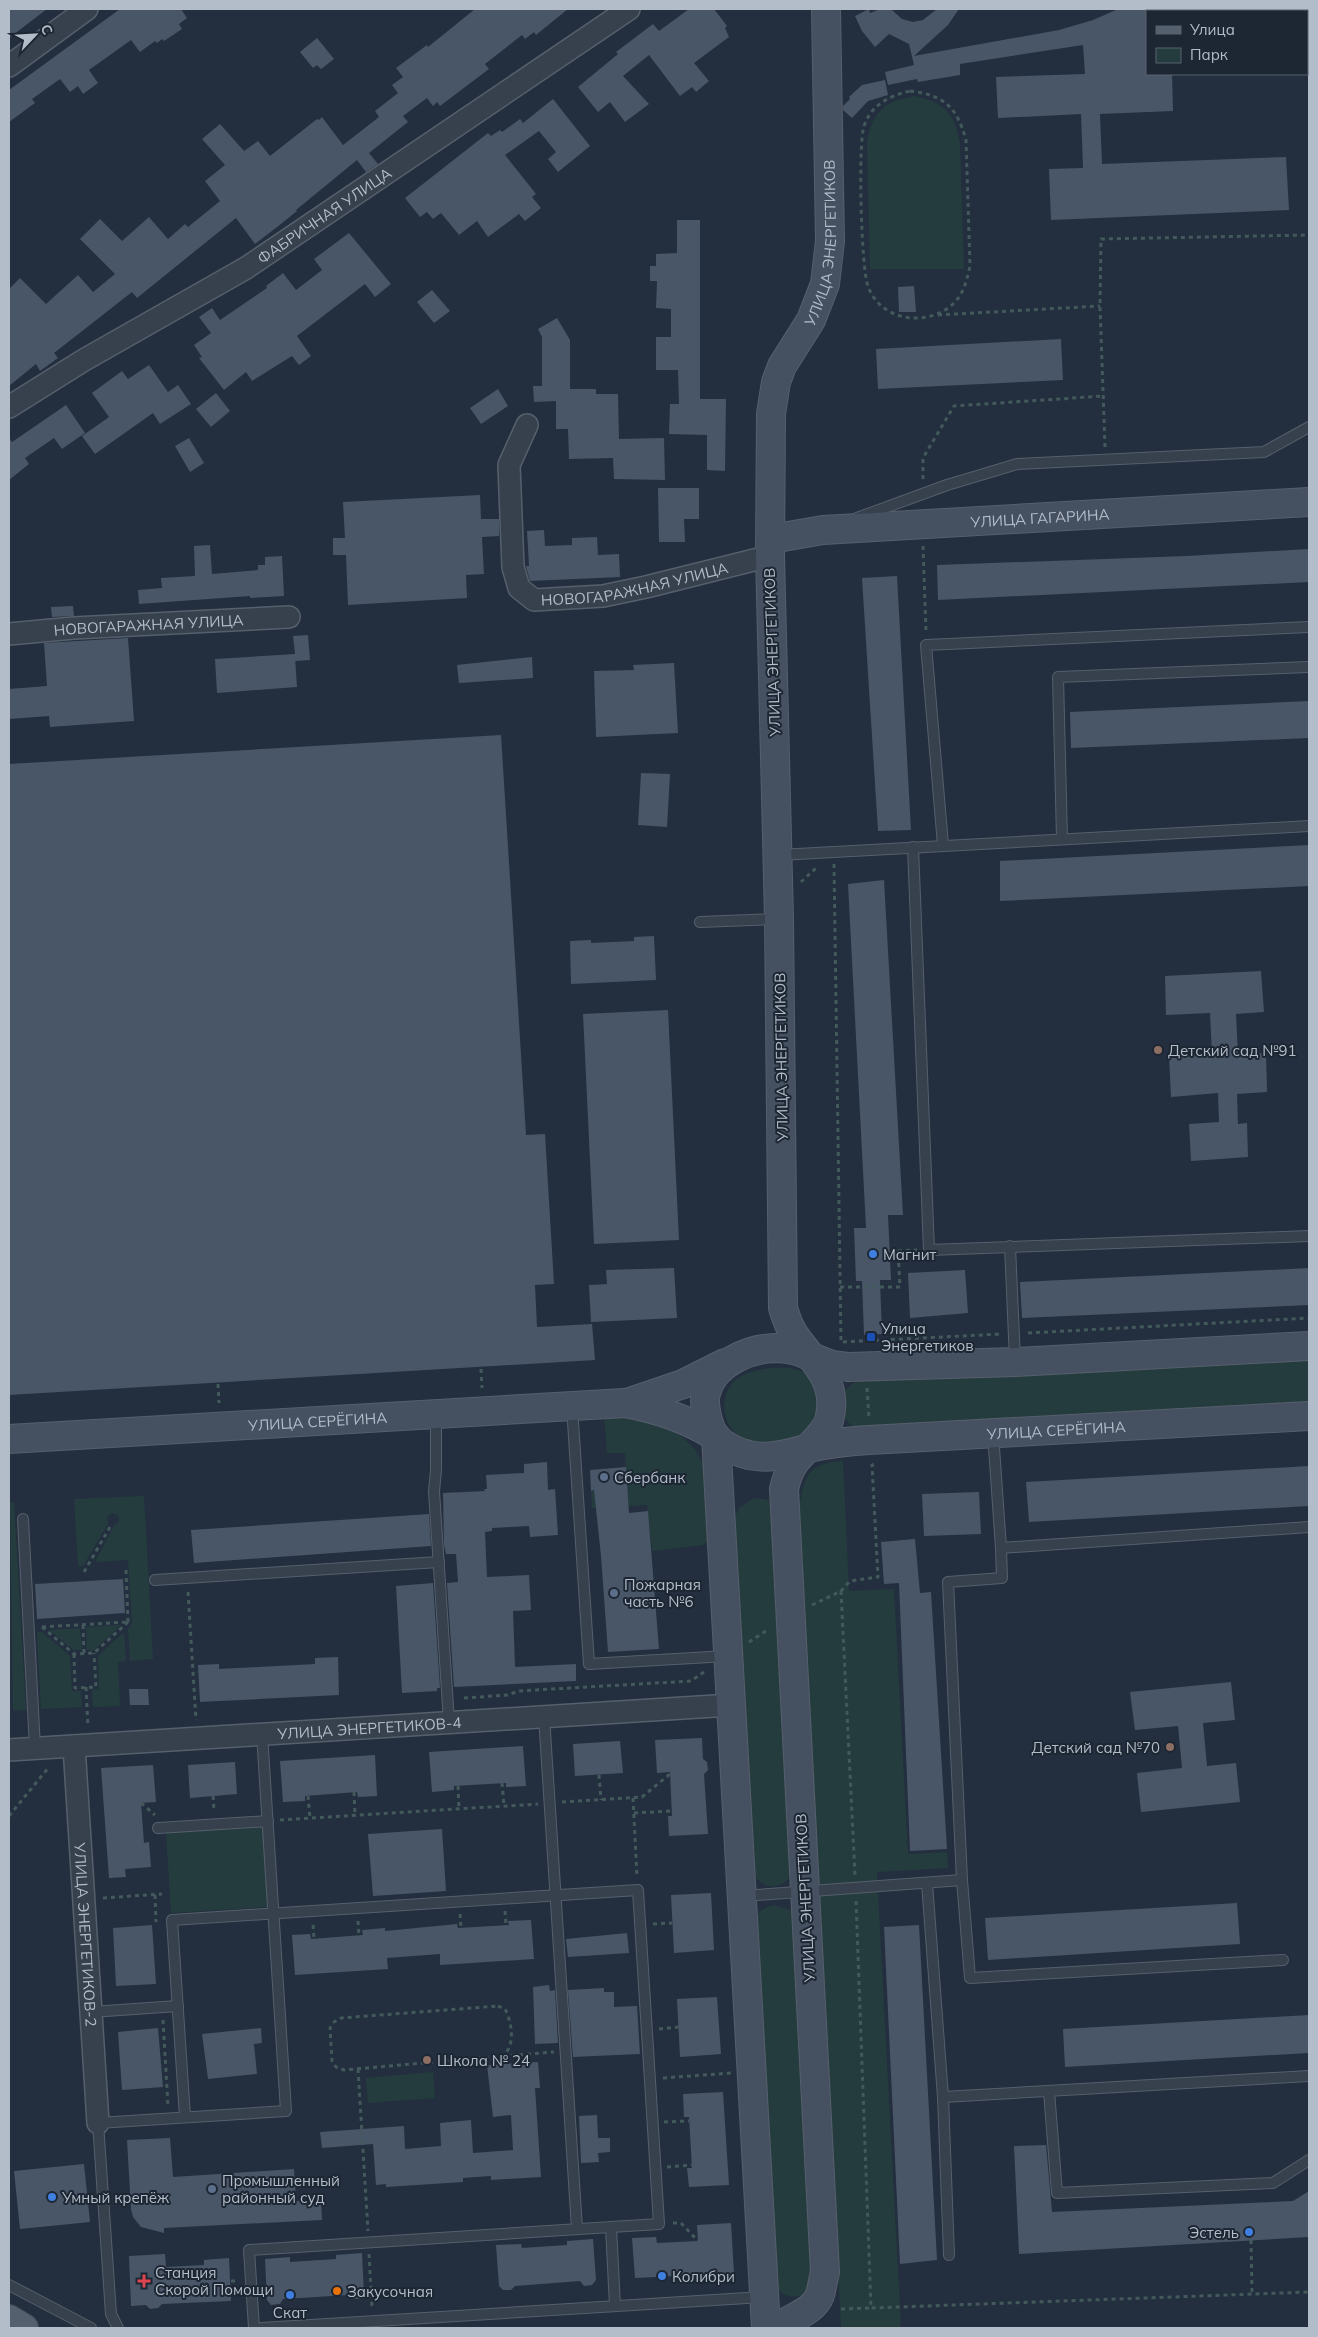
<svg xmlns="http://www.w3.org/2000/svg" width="1318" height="2337" viewBox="0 0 1318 2337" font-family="Mulish,sans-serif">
<rect width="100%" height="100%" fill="#232f3e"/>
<g fill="#253c3f">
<path d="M914,96C944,102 955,113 960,144L964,269H870L867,141C873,111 884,102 914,96Z"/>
<path d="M1309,1355V1405L857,1429C832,1415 836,1386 864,1379Z"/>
<path d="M769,1368C781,1368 797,1366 807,1375C825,1390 819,1428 798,1438C791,1442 780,1441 772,1441C762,1442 751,1443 742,1438C721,1427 718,1393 737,1379C747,1372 758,1370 769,1368Z"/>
<path d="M627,1414L670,1426L694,1448L709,1473V1540L703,1545L652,1551L647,1505L592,1508L591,1491L627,1488L625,1453H607L604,1416Z"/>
<path d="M843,1461L849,1591L894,1589L908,1854L947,1852L948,1868L877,1872L901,2328H841L799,1511C804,1478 806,1463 843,1461Z"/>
<path d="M144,1496L153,1659L130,1661L128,1629L132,1623L128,1560L95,1562L114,1526L119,1522L118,1515L112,1513L107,1516L108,1524L83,1566H78L74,1499Z"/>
<path d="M754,1498L769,1500L774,1507L794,1872C783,1890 765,1891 753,1874L732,1522L740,1507Z"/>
<path d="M10,1502H14L26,1710H13Z"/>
<path d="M121,1625L94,1650H87L86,1627Z"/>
<path d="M80,1628L82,1650H74L49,1630Z"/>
<path d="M37,1632H42L70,1656L72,1691H81L82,1707L41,1709Z"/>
<path d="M124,1632L126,1661L118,1662L120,1706L93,1707L92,1690L99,1689L98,1656Z"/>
<path d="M263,1827L268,1907L171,1913L166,1833Z"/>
<path d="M774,1905L790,1910L796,1917L817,2274L804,2295C791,2299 783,2296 774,2285L754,1920C760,1911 764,1907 774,1905Z"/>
<path d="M433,2072L435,2098L368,2103L366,2078Z"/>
</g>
<g fill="#495667">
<path d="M9,9H47L9,38Z"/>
<path d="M120,9H181L187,18L179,24L182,29L164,41L162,39L157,43L155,41L140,52L131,40L89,70L98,83L83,94L78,86L70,92L60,79L32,99L35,103L9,122V90Z"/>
<path d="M475,9H568L536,35L534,32L525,39L522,35L485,64L489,69L440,106L437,102L433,106L427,98L403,116L408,122L369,153L378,164L366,172L357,160L296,210L297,211L281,224L255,244L236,218L137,298L132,292L81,332L54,353L58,358L40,371L36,364L9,386V289L20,278L46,304L78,275L93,292L115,274L80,239L100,219L122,241L149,217L168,239L185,224L188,227L220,201L205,181L225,165L202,139L220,124L244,151L258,141L270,156L317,119L319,120L322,117L343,145L379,117L375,111L398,93L392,85L403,77L396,68L427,45L428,47Z"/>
<path d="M689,9H714L727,26L725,28L729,37L694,63L709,81L696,92L692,87L680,96L649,55L623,76L649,104L625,122L610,102L598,112L578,87L618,54L616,52L653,24L659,31Z"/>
<path d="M869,9L870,13L880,9H891L902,19L913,22L923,20L937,9H959L948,25L914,56L1059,30L1093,20L1118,9H1147V74H1172L1173,111L1100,114L1102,164L1286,157L1289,210L1051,220L1049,169L1083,168L1081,114L998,118L996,77L1085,74L1083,45L960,64V75L918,82L917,79L888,85L885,72L914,65L909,44L889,34L875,47L862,31L855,16Z"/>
<path d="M317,38L334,59L321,69L317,65L313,68L300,52Z"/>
<path d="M885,80L888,95L868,101L852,118L843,110V106L850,99L849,97L862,85Z"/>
<path d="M553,99L590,146L558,172L548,159L556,152L539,131L505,155L536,194L532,197L541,208L525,221L519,214L488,237L477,221L459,235L441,213L433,219L427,212L420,217L405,198L488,133L491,136L500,130L502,132L520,119L523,123Z"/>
<path d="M677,220H700V399H726L725,471L707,470V435L669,434L670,404H679L678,370H656V337H671V309L656,308L657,281H650V266H656V254L677,253Z"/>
<path d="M349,233L391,284L375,297L365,284L297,336L311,356L299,365L292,356L252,381L246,372L224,390L199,358L202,357L194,345L211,333L199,317L212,308L220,320L267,288L266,286L283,273L296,290L322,270L314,259Z"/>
<path d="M914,286L916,312H899L898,287Z"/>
<path d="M432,290L450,311L434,323L417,302Z"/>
<path d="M557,318L570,340V389H596V394H618L619,439L664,438L665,480L614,479L613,458L569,459L568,429H556V401L534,402L533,386H542V337L538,329Z"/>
<path d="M1061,339L1063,380L878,389L876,349Z"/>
<path d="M149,365L168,392L178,385L191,404L160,424L153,413L95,454L82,436L109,417L92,393L122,371L128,379Z"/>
<path d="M498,389L508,406L481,424L470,408Z"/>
<path d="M216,393L230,411L211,427L196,409Z"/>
<path d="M66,405L85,433L62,449L54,438L25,458L29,464L9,480V438L12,442Z"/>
<path d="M189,438L204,463L190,472L175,446Z"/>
<path d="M658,488H699V519H684L685,542H659Z"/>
<path d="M480,495L481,519H499V536L482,537L484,574L466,575L467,598L348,605L346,555H333V538H345L343,502Z"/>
<path d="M544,530L545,546L572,545V538L597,537L598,555L619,554L620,577L530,581L526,566H529L527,531Z"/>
<path d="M210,545L212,574L258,570V565H265V557L282,556L284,596L250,598V596L139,604L138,590L162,588L161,578L195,576L194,546Z"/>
<path d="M1309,549V582L938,600L937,565L1186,556Z"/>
<path d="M897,576L911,830L878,831L862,578Z"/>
<path d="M73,606L74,616L52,617L51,607Z"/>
<path d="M308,635L310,660L295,661V657L297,687L217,693L215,659L295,654L293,636Z"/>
<path d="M128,638L134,721L50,727L49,716L9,719V689L47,686L44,643Z"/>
<path d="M532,657L533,678L459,683L457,665Z"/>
<path d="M674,663L678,733L596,737L594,671L634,670L633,665Z"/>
<path d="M1309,701V738L1071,748L1070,712Z"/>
<path d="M501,735L526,1135L545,1134L554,1284L535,1285L537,1327L592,1324L595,1360L9,1395V764Z"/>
<path d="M641,773L670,774L667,827L638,825Z"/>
<path d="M1309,845V886L1000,901V861Z"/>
<path d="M884,880L903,1215H888L891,1280H880L882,1334L864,1335L862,1281H856L854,1228H866L848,884Z"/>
<path d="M654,936L656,980L571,984L570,941L591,940V943L634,941V937Z"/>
<path d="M1261,971L1264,1012L1236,1014L1238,1055L1266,1053L1267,1092L1237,1094L1238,1124L1247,1123L1248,1157L1191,1161L1189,1124L1219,1122L1218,1093L1171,1097L1169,1057L1212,1054L1210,1013L1166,1015L1165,976Z"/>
<path d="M668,1010L679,1240L594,1244L583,1014Z"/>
<path d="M674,1268L677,1318L591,1322L589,1285L607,1284L606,1270Z"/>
<path d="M1309,1268V1305L1022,1318L1020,1282Z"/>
<path d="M965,1270L968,1313L910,1318L908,1273Z"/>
<path d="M547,1462L548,1490L555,1489L558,1535L530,1537L529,1526L492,1528V1531L485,1532L487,1577L529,1575L531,1610L513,1611L515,1667L576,1664V1681L454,1687L447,1583L458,1582L456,1554H446L444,1545L443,1493L485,1491L484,1489H487L486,1475L524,1473V1464Z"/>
<path d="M1309,1466V1506L1029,1522L1026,1482Z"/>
<path d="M626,1467L629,1513L648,1511L659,1649L608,1652L601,1556L594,1490L591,1491L590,1470Z"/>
<path d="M979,1492L981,1534L924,1536L922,1494Z"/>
<path d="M429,1514L431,1546L194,1563L191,1530Z"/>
<path d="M915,1539L920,1593L931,1592L947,1849L910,1851L899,1583L884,1584L881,1542Z"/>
<path d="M123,1579L125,1613L37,1619L35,1584Z"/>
<path d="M433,1583L440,1688H437V1691L402,1693L396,1586Z"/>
<path d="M338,1657L339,1695L200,1702L198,1665L219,1664V1669L315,1664V1658Z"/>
<path d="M1231,1682L1235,1720L1203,1723L1207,1766L1236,1763L1240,1802L1141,1812L1137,1773L1182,1768L1178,1726L1135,1730L1130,1692Z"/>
<path d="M129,1689H148L149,1705H130Z"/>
<path d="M702,1738L703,1759L707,1762L708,1770L704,1774L708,1834L669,1836L668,1816H672L670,1772L657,1773L655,1740Z"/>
<path d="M620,1741L623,1773L575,1776L573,1744Z"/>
<path d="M523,1746L526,1786L506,1787V1783L454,1786V1790L432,1792L429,1752Z"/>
<path d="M375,1755L377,1796L358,1797L357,1792L305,1796V1801L283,1802L280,1761Z"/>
<path d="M235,1762L237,1794L190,1798L188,1765Z"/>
<path d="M153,1765L156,1802L141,1803L144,1843L149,1842L151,1867L125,1869L126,1877L109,1878L101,1768Z"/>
<path d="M442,1829L446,1891L373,1896L368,1834Z"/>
<path d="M711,1893L714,1950L674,1953L671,1895Z"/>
<path d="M1237,1903L1240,1944L988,1960L985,1918Z"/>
<path d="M531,1920L534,1959L440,1965V1954L387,1958L388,1969L295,1975L292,1935L310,1934L311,1939L363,1935L362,1930L385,1928V1931L457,1924L458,1928L509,1925L508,1921Z"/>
<path d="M152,1925L156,1984L116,1986L113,1928Z"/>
<path d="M919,1925L937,2260L900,2264L884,1927Z"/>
<path d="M627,1933L629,1953L568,1957L566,1939Z"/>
<path d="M549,1985L550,1991L555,1990L558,2043L535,2044L533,1987Z"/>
<path d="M604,1988V1992H614V2007L637,2006L640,2054L573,2057L568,1990Z"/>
<path d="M717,1997L721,2054L680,2057L677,1999Z"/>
<path d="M1309,2015V2053L1065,2067L1063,2029Z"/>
<path d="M158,2028L163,2087L122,2090L118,2032Z"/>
<path d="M261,2028L262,2043L254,2044L257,2074L208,2079L202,2034Z"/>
<path d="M538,2062L540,2088H535L541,2177L491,2180V2176L463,2178V2182L386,2187V2184L376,2185L373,2144L322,2148L320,2132L404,2126L405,2149L441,2146L440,2123L471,2120L473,2153L513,2150L511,2115L493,2117L487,2065Z"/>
<path d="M723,2092L729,2185L689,2187L687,2168H692L689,2117H684L683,2094Z"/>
<path d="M597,2115L598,2138H610V2152L598,2153L599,2162L581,2163L579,2116Z"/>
<path d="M170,2138L173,2177L294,2169L296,2201L321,2200L322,2220L164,2228V2233L141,2227L133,2217L131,2209L127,2140Z"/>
<path d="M1046,2145L1052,2212L1293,2201L1309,2191V2237L1019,2254L1014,2146Z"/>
<path d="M84,2164L90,2222L20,2229L14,2171Z"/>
<path d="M731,2223L734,2273L713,2274L710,2278H702L698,2275L635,2278L632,2238L656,2237L657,2243L698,2241L697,2225Z"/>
<path d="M593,2239L596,2280L592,2285L584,2286L580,2281L515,2286L511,2290H503L499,2286L496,2245L521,2244L522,2248L567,2245V2241Z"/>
<path d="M362,2253L364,2294L361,2299H353L349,2295L283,2299L280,2304L271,2305L267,2300L265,2259L290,2257V2262L336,2259V2255Z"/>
<path d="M165,2254L166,2267L204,2265V2260L229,2258L231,2301L162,2304L158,2308L150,2309L146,2305L131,2306L129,2256Z"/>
</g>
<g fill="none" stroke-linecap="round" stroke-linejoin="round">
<defs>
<g id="lane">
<path d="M857,518L947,485L1017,464L1264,452L1309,427"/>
<path d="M1062,839L1058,677L1309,667"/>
<path d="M943,845L926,645L1309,627"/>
<path d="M913,847L929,1250L1309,1236"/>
<path d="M779,855L1309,826"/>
<path d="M700,922L778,919"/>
<path d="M1010,1246L1015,1360"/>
<path d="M572,1407L589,1664L727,1656"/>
<path d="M436,1414V1470L434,1491L449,1722"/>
<path d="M993,1433L1001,1548L1309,1527"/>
<path d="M23,1519L35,1748"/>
<path d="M1001,1548L1002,1578L948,1582L962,1880L970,1978L1283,1960"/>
<path d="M155,1580L439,1562"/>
<path d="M544,1716L577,2229"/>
<path d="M158,1828L268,1821"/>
<path d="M927,1883L943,2097L949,2255"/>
<path d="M743,1896L962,1880"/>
<path d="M91,2012L178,2006"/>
<path d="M1049,2091L1057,2193L1273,2183L1309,2160"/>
<path d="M943,2097L1309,2076"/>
<path d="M185,2117L172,1920L638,1890L659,2224L249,2250L254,2328"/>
<path d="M611,2227L615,2306"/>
<path d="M9,2285L91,2328"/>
<path d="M118,2328L111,2314L98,2123L286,2111L262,1734"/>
<path d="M262,2328L763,2297"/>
</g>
<g id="street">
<path d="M9,66L87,9"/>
<path id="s1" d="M9,407L84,360L246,268L629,9"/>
<path id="s2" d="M527,425L509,465L513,567L519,588L534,600L603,596L646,587L770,556"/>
<path id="s3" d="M9,634L74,628L289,617"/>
<path id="s4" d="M74,1746L98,2123"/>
<path id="s5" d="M9,1750L731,1705"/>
</g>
<g id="secondary">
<path id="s6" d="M771,539L823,530L1309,502"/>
<path id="s7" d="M1309,1346L1015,1362L848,1367C842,1366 835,1366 829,1364C808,1357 799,1348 775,1348C747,1349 713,1364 706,1393C703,1404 708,1428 716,1437C722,1445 739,1453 749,1455C775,1461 799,1449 824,1445C839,1442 854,1441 869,1440L1309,1416"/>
<path d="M627,1403L683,1384L725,1363"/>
<path id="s8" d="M9,1439L625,1403C658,1409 688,1419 716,1437L766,2328"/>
<path id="s9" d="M777,2328C790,2317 813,2313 820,2295C822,2288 823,2280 825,2272L784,1489C792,1453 808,1454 826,1427C830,1421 830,1416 831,1409C834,1377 812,1360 795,1336C789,1327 786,1318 783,1308L779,919L770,556L771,414L776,382L782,366L811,320L825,284L830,241L826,9"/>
</g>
<path id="primary" d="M9,2319L24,2328"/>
</defs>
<use href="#lane" stroke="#565f6c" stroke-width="12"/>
<use href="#street" stroke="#565f6c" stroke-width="24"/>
<use href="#secondary" stroke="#565f6c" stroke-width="30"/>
<use href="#primary" stroke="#414a57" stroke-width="30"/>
<g stroke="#43595c" stroke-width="3" stroke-dasharray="4 4" stroke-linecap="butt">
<path d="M910,91C944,95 957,107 966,140L970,266C967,279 964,294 953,304C927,328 880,321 868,286C861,269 858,143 864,126C871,105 889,96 910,91Z"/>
<path d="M938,315L1100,306"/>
<path d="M1105,447L1100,306L1101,239L1309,235"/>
<path d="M923,479V458L954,406L1104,396"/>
<path d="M923,546L926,632"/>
<path d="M834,864L841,1342L1002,1334"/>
<path d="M801,882L817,867"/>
<path d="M840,1287H900L898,1251L917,1250"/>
<path d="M1028,1333L1309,1318"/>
<path d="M481,1369L482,1388"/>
<path d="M218,1384L219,1403"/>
<path d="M867,1388L869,1419"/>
<path d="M126,1570L128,1622"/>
<path d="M84,1572L110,1527"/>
<path d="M841,1591L855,1875"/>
<path d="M188,1592L196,1720"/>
<path d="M812,1605L841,1591L850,1581L878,1577L872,1465L874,1464"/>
<path d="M83,1625L84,1654"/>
<path d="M42,1627L74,1654L94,1653L128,1622"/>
<path d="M42,1627L128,1622"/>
<path d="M749,1642L769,1629"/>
<path d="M74,1654L75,1688L96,1687L94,1653"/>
<path d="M86,1687L88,1727"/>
<path d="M464,1698L508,1695L518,1691L691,1681L704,1672"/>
<path d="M599,1775L601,1800"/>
<path d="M502,1783L504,1806"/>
<path d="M458,1786L459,1809"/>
<path d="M354,1792L355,1815"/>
<path d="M213,1796L214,1810"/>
<path d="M308,1796L310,1818"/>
<path d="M633,1798L637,1877"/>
<path d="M562,1802L642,1797L670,1774"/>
<path d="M141,1803L155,1815"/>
<path d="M634,1813L672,1811"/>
<path d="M9,1816L49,1767"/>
<path d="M280,1820L538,1804"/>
<path d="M155,1895L156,1922"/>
<path d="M103,1898L162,1894"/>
<path d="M856,1901L871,2308L1309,2292"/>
<path d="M505,1911L506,1925"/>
<path d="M460,1914L461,1928"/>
<path d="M358,1921L359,1936"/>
<path d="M653,1924L672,1923"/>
<path d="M313,1925L314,1939"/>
<path d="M498,2006L505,2009C512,2022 516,2047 502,2056L344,2070L336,2067L332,2061L330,2028L334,2022L341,2018Z"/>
<path d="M163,2020L168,2106"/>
<path d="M659,2029L679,2027"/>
<path d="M503,2056L554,2052"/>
<path d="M358,2069L368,2231"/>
<path d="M663,2078L731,2073"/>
<path d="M664,2122L689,2121"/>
<path d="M667,2167L692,2165"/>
<path d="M673,2223H681L698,2241"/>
<path d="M1251,2240L1252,2294"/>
<path d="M369,2254L372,2308"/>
<path d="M231,2281H238"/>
<path d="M841,2309L871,2308"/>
</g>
<use href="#lane" stroke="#37414e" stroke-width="10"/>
<use href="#street" stroke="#37414e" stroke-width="21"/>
<use href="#secondary" stroke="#455061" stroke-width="28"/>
<use href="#primary" stroke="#55606e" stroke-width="28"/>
</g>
<g fill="#8d6e63" stroke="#1d2633" stroke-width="2">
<circle cx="1158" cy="1050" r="5"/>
<circle cx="1170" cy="1747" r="5"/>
<circle cx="427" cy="2060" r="5"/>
</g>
<g fill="#3f7fe0" stroke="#1d2633" stroke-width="2">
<circle cx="873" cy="1254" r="5"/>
<circle cx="52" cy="2197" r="5"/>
<circle cx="1249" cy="2232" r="5"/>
<circle cx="662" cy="2276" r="5"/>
<circle cx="290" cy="2295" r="5"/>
</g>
<rect fill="#1a4fb4" stroke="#1d2633" stroke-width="2" x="866" y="1332" width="10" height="10" rx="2.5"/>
<g fill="#5c6f8a" stroke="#1d2633" stroke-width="2">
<circle cx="604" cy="1477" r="5"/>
<circle cx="614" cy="1593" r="5"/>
<circle cx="212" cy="2189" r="5"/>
</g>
<path fill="#e0444e" stroke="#1d2633" stroke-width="2" d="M141.5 2273.5h5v5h5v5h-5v5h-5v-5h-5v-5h5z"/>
<circle fill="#e8710a" stroke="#1d2633" stroke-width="2" cx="337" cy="2291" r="5"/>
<g text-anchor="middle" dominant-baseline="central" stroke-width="4" stroke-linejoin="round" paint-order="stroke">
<g font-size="15" fill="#b3bcc9" stroke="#1d2633">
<text stroke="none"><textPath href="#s1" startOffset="369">ФАБРИЧНАЯ УЛИЦА</textPath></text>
<text stroke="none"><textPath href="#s9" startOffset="2149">УЛИЦА ЭНЕРГЕТИКОВ</textPath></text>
<text stroke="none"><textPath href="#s6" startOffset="270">УЛИЦА ГАГАРИНА</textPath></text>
<text stroke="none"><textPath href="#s2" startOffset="289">НОВОГАРАЖНАЯ УЛИЦА</textPath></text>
<text stroke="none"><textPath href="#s3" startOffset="140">НОВОГАРАЖНАЯ УЛИЦА</textPath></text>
<text transform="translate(772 652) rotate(-92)">УЛИЦА ЭНЕРГЕТИКОВ</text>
<text transform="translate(781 1057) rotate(-91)">УЛИЦА ЭНЕРГЕТИКОВ</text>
<text stroke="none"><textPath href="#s8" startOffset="309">УЛИЦА СЕРЁГИНА</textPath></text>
<text stroke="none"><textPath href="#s7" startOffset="1019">УЛИЦА СЕРЁГИНА</textPath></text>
<text stroke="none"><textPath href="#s5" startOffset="361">УЛИЦА ЭНЕРГЕТИКОВ-4</textPath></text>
<text transform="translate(805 1898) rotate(-93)">УЛИЦА ЭНЕРГЕТИКОВ</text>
<text stroke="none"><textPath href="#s4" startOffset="189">УЛИЦА ЭНЕРГЕТИКОВ-2</textPath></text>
</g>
<g font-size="15" fill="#b3bcc9" stroke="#1d2633" text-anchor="start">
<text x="1168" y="1050">Детский сад №91</text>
<text x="883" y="1254">Магнит</text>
<text x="881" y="1328">Улица<tspan x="881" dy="17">Энергетиков</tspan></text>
<text x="614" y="1477">Сбербанк</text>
<text x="624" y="1584">Пожарная<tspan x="624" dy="17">часть №6</tspan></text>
<text x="1160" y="1747" text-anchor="end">Детский сад №70</text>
<text x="437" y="2060">Школа № 24</text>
<text x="222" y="2180">Промышленный<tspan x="222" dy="17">районный суд</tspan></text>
<text x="62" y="2197">Умный крепёж</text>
<text x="1239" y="2232" text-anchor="end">Эстель</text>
<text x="155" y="2272">Станция<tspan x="155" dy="17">Скорой Помощи</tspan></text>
<text x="672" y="2276">Колибри</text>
<text x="347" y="2291">Закусочная</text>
<text x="290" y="2312" text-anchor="middle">Скат</text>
</g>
</g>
<rect width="1318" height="2337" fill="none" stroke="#b3bcc9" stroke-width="20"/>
<rect x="1146" y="10" width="162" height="65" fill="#1d2633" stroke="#59626f"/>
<rect x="1156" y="26" width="25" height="8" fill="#55606e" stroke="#59626f"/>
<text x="1190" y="35" font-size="15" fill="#b3bcc9">Улица</text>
<rect x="1156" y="48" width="25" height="15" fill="#253c3f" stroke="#59626f"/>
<text x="1190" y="60" font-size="15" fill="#b3bcc9">Парк</text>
<g transform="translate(35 35) rotate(65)" stroke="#1d2633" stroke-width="4" paint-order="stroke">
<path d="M0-4L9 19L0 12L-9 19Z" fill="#b3bcc9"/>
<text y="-8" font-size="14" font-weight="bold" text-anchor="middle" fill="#b3bcc9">С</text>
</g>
</svg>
